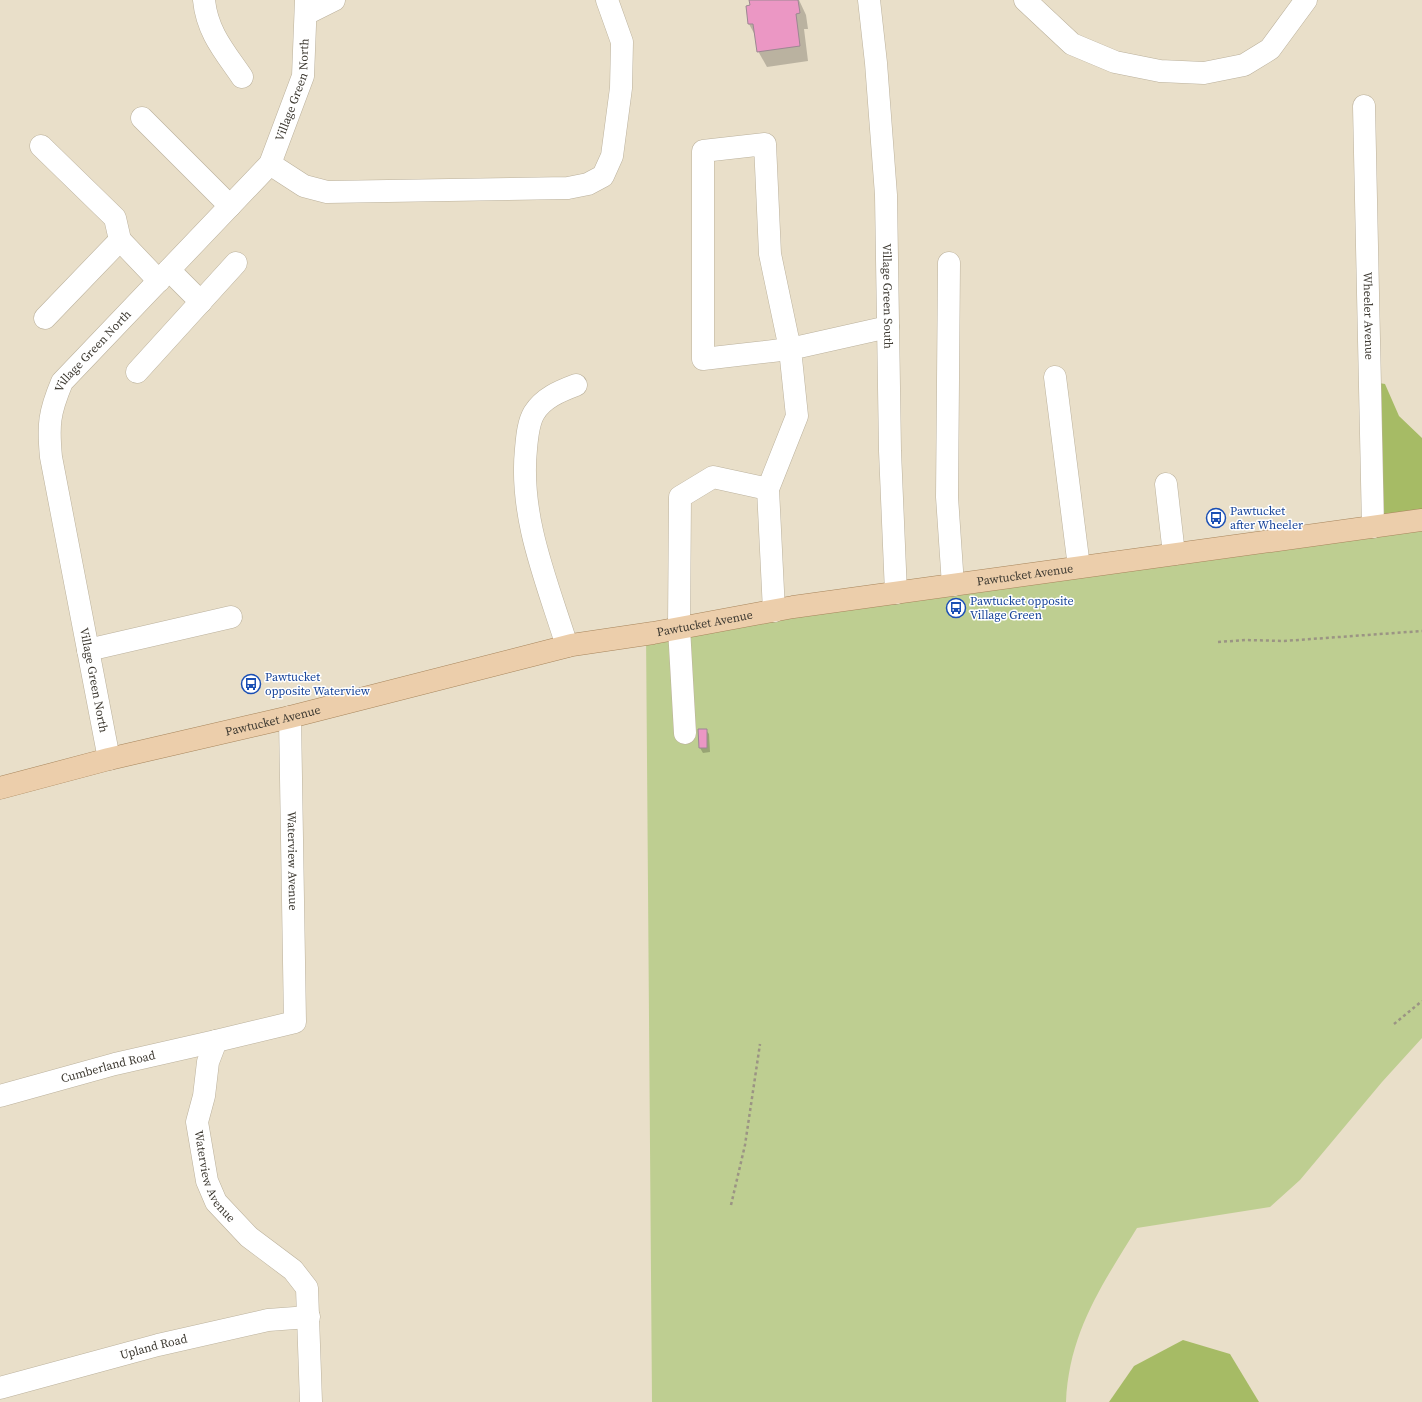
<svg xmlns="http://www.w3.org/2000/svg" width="1422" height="1402" viewBox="0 0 1422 1402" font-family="'Source Serif 4',serif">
<rect width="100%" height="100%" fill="#e9dfc9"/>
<path fill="#bece91" d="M1422,521V1038L1382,1082L1300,1180L1270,1207L1137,1228C1102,1285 1069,1332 1066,1402H652L646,631Z"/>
<g fill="#a6bb65">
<path d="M1379,383L1385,384L1399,416L1422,438V521L1379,525Z"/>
<path d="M1183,1340L1230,1354L1259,1402H1109L1134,1366Z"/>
</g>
<g fill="#0003">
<path d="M750,0H799L806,15L808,29H804L808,61L767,67L758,51L755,35L749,24L747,7L751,6Z"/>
<path d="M706,730L709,734L710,752L703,753L700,748Z"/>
</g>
<g fill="#eb97c4" stroke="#9d8792">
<path d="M749,0H798L800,13L796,14L800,46L757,52L753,24H748L746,6L750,5Z"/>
<path d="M698,729H707V748H699Z"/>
</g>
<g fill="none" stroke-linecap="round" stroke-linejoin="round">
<defs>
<g id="minor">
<path d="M204,0C207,32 225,52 242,77"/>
<path id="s1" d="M869,0L876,63L886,195L890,451L896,593"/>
<path d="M1025,0L1072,44L1115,62L1160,71L1204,73L1244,65L1270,49L1306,0"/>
<path d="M306,14L334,0"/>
<path id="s2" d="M1364,106L1373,527"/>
<path d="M142,118L230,206"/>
<path d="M41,146L115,218L120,240L159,281"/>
<path d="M270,164L304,186L327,192L568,188L588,184L603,176L612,156L621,88L622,42L607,0"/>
<path d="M949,263L947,497L953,585"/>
<path d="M169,270L201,302"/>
<path d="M45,318L120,240"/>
<path d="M137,372L236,263"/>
<path d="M1055,377L1079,567"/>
<path d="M1166,484L1174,554"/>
<path d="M774,611L768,489L797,416L790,349L770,254L765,144L703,151V359L790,349L888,327"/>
<path d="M567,646C547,582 519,517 526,449C527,438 528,423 534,413C543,398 560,391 576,385"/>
<path d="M88,650L231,617"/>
<path id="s3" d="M290,717L295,1022L216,1041L208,1062L204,1096L197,1122L207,1181L216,1202L249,1237L293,1270L307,1288L311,1402"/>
<path d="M685,733L679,628L680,497L713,477L768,489"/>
<path id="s4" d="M109,759L51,457C48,425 49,413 62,382L270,164L303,76L306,0"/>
<path id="s5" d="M0,1096L115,1064L216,1041"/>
<path id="s6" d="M0,1388L158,1345L268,1320L309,1317"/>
</g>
<g id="major">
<path id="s7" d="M0,788L109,759L290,717L572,645L653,633L793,607L1422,520"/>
</g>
</defs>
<use href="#minor" stroke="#bbb19c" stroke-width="23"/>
<use href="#major" stroke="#a7855c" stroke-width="23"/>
<g stroke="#9b9484" stroke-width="2.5" stroke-dasharray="3 3" stroke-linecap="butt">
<path d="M1218,642L1246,640L1284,641L1422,631"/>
<path d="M1394,1024L1422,1001"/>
<path d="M731,1205L745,1145L760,1044"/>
</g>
<use href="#minor" stroke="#fff" stroke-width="22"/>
<use href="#major" stroke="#ecceab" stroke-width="22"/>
</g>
<defs>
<symbol id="bus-ring" viewBox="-11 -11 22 22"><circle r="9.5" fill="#fff" stroke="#1a4fb4" stroke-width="1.5"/><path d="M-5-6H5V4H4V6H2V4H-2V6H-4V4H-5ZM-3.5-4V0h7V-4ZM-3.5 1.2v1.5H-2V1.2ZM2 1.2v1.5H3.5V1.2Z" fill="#1a4fb4"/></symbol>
</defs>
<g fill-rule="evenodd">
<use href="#bus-ring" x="1205" y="507" width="22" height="22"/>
<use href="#bus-ring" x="945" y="597" width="22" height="22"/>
<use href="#bus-ring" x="240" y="673" width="22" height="22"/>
</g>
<g text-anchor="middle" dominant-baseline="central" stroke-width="3" stroke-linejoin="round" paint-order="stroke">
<g font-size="12" fill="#3e3a32" stroke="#fff">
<text stroke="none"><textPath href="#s4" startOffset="764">Village Green North</textPath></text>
<text stroke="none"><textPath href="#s1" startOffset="297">Village Green South</textPath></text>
<text stroke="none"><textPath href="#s2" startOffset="210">Wheeler Avenue</textPath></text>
<text stroke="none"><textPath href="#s4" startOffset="428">Village Green North</textPath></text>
<text stroke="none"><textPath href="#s7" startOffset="1048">Pawtucket Avenue</textPath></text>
<text stroke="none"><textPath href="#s7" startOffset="724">Pawtucket Avenue</textPath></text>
<text transform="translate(94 680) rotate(79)">Village Green North</text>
<text stroke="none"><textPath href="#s7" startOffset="281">Pawtucket Avenue</textPath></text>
<text stroke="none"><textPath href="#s3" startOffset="144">Waterview Avenue</textPath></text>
<text stroke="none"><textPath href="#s5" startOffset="112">Cumberland Road</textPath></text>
<text stroke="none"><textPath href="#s3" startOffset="528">Waterview Avenue</textPath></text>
<text stroke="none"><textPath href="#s6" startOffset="159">Upland Road</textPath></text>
</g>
<g font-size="12" fill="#164399" stroke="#fff" text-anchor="start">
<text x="1230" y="511">Pawtucket<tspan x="1230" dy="14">after Wheeler</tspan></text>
<text x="970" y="601">Pawtucket opposite<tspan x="970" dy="14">Village Green</tspan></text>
<text x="265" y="677">Pawtucket<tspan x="265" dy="14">opposite Waterview</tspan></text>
</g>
</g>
</svg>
